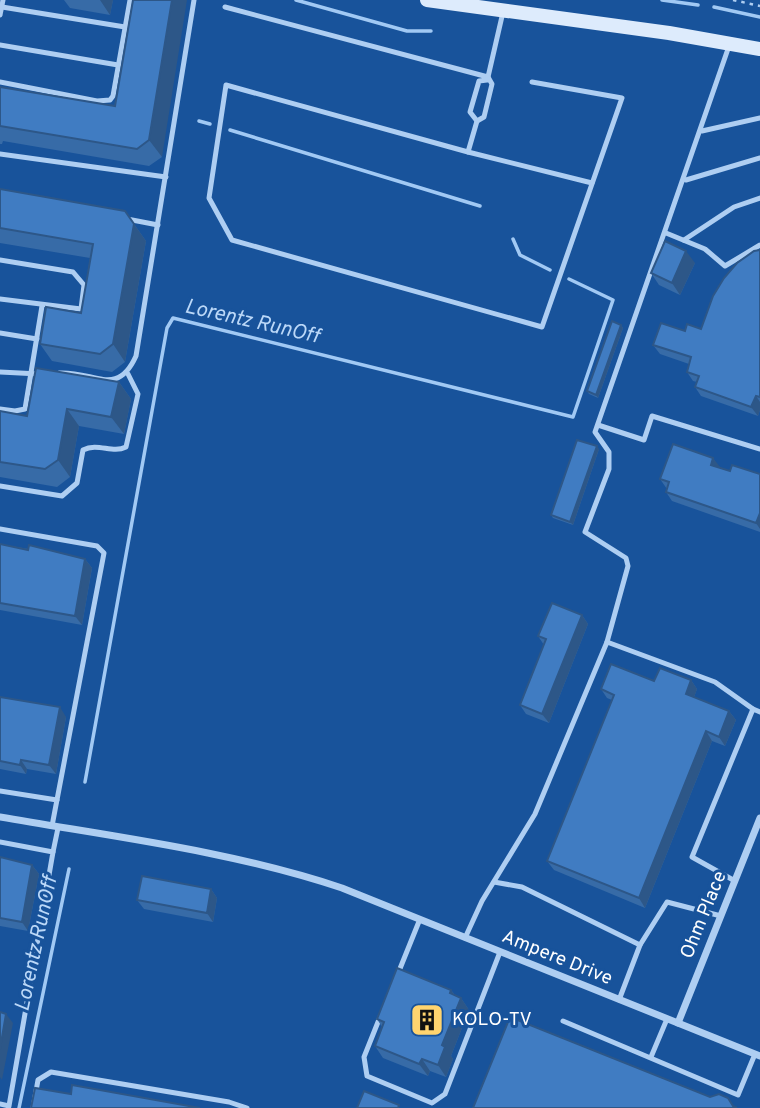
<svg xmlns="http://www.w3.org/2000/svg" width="760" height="1108" viewBox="0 0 760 1108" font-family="Overpass,sans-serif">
<rect width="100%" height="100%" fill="#18539b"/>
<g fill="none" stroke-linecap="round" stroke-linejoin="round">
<g stroke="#a1c9f4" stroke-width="3.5">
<path d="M296,0L407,31H431"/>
<path d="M662,0L698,5"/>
<path d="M714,7L760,17"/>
<path d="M199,121L210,124"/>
<path d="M230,130L480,206"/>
<path d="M513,239L520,255L550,270"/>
<path d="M85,782L167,328L173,318L573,417L613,300L569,279"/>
<path d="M19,1108L69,869"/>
</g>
<path stroke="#aecef2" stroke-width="2.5" stroke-dasharray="3.5 5" stroke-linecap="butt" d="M733,0L760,6"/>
<g stroke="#aecef2" stroke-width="5">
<path d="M2,7L125,27"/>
<path d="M225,7L488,77L503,12"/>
<path d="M0,15L3,0"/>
<path d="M0,45L118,65"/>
<path d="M487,80L479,81L470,112L477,121L484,117L492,84L488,77"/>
<path d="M0,82L97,101L110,100L113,96L130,0"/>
<path d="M477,121L468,152L226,85L209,198L232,240L542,327L622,98L532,82"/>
<path d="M702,131L760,118"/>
<path d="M468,152L592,183"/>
<path d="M0,154L166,177"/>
<path d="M686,180L760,158"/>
<path d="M127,219L158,225"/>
<path d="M666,233L705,249L725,266L760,245"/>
<path d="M684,240L734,207L760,198"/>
<path d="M0,260L73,272L84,285L81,309L0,299"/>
<path d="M0,333L37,339"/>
<path d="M0,372L39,374"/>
<path d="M59,373C95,371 117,398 136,356L194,0"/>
<path d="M0,409L15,411L25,409L42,306"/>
<path d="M598,425L644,440L652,416L760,449"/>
<path d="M0,486L62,496L77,483L83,450C98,442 112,454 126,447L138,394L128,374"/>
<path d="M0,529L97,546L104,553L52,826"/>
<path d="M607,642L628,566L626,558L585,532L609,469V452L595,432L729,46"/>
<path d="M0,791L57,800"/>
<path d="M0,842L53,852L9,1106L0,1104"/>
<path d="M53,852L58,828"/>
<path d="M735,881L692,857L753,709L760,712"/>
<path d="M494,882L522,887L640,945"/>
<path d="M465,938L482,901L535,814L607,642L715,682L753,709"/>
<path d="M397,976L420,919"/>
<path d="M619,1000L640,945L667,902L721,916"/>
<path d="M380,1017L364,1057L367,1076L432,1103L445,1094L500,952"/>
<path d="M563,1021L738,1095L755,1054"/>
<path d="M651,1057L667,1019"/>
<path d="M33,1108L38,1080L51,1072L229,1102L247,1108"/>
</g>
<g stroke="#aecef2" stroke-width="7">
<path d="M0,817C115,837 231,851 342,888L760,1056"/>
<path d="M678,1023L760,818"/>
</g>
<path stroke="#ddebfc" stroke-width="14" d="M427,0L669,33L760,49"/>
</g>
<g fill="#376ba7">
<path d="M64,0H113L110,15L70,8Z"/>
<path d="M133,0L162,157L149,166L3,141L2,144H0V87L115,106Z"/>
<path d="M0,189L134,224L146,241L125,362L112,372L52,361L40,344L81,313L90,258L0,243Z"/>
<path d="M760,250V410L758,416L701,396L695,387L697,382L693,381L687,372L689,364L660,354L653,345L685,331L701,329Z"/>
<path d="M695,263L680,295L659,285L651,273Z"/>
<path d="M621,325L623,328L598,398L589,394L587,391Z"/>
<path d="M119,382L131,399L124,434L79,426L70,477L57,487L0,477V411L27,416Z"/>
<path d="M599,449L573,525L553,518L551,515Z"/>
<path d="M713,458L719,468L730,471L760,474V532L672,501L666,492L667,489L660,479Z"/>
<path d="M0,544L85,559L92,568L82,625L0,610Z"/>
<path d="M582,615L588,624L549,723L526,714L520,705L544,645L538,636Z"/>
<path d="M691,680L697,689L694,697L729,711L736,720L725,746L712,741L645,908L554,870L547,861L612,700L607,698L601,689L654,681Z"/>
<path d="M0,697L66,717L56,774L27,769L26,774L0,769Z"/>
<path d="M0,857L32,865L39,874L28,931L0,926Z"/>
<path d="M211,889L217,898L213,922L144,909L137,900Z"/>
<path d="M451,990L455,995L461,998L469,1010L451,1056L453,1059L446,1077L430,1071L428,1076L383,1058L375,1046L382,1027L377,1019Z"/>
</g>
<g fill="#2d5788">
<path d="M100,0H113L110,15Z"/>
<path d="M172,0H187L162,157L149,140Z"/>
<path d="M134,224L146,241L125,362L113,344Z"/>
<path d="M686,251L695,263L680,295L672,283Z"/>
<path d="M621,325L623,328L598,398L596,395Z"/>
<path d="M119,382L131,399L124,434L111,417Z"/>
<path d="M756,396L760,402V410L758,416L751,407Z"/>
<path d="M67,409L79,426L70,477L58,460Z"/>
<path d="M597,446L599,449L573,525L570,522Z"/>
<path d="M713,458L720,467L717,474L711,465Z"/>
<path d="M760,513V529L756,523Z"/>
<path d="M85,559L92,568L82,625L75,616Z"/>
<path d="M582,615L588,624L549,723L542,714Z"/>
<path d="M691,680L697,689L692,703L686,694Z"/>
<path d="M60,707L66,717L56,774L49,765Z"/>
<path d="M729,711L736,720L725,746L719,737Z"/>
<path d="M706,731L712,741L645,908L639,898Z"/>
<path d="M21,760L27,769L26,774L20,765Z"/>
<path d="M32,865L39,874L28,931L22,922Z"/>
<path d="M211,889L217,898L213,922L207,913Z"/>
<path d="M451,990L459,1002L461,998L469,1010L451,1056L453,1059L446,1077L438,1065L442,1045Z"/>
<path d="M6,1014L13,1023L2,1080L0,1077V1049Z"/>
<path d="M422,1059L430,1071L428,1076L419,1064Z"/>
</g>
<g fill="#407cc2" stroke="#2d5788" stroke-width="2">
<path d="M133,0H172L149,140L137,149L0,126V87L115,106Z"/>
<path d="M0,189L125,211L134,224L113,344L100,354L40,344L46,307L81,313L93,244L0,228Z"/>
<path d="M665,241L686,251L672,283L651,273Z"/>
<path d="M760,250V397L756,396L751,407L695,387L699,376L687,372L691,357L653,345L661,323L685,331L687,324L701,329L713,296L724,278L737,263L754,251Z"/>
<path d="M612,321L621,325L596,395L587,391Z"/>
<path d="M36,368L119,382L111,417L67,409L58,460L45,469L0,462V411L27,416Z"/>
<path d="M577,440L597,446L570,522L551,515Z"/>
<path d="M673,444L713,458L711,465L730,471L732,465L760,474V513L756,523L666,492L669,482L660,479Z"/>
<path d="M0,544L28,550L29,545L85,559L75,616L0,603Z"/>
<path d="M552,603L582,615L542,714L520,705L546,639L538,636Z"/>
<path d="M611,664L654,681L660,668L691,680L686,694L729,711L719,737L706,731L639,898L547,861L614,695L601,689Z"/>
<path d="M0,697L60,707L49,765L21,760L20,765L0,761Z"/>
<path d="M0,857L32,865L22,922L0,918Z"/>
<path d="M142,876L211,889L207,913L137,900Z"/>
<path d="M397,968L451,990L450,993L461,998L442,1045L445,1047L438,1065L422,1059L419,1064L375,1046L384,1022L377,1019Z"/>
<path d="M0,1012L6,1014L0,1049Z"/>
<path d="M510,1017L710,1097L719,1094L728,1098L733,1106L737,1108H473Z"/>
<path d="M72,1085L200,1108H31L35,1088L71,1094Z"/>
<path d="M364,1091L399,1105L398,1108H357Z"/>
</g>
<defs>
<symbol id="building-square" viewBox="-11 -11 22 22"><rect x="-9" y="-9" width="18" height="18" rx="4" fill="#ffd46f" stroke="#18539b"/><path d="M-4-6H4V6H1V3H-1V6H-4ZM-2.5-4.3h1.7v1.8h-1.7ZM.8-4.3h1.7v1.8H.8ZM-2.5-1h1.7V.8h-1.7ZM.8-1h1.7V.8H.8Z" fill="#111"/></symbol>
</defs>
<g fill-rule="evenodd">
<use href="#building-square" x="408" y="1001" width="38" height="38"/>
</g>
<g text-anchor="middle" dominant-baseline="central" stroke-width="6" stroke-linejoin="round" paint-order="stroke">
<g font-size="19" fill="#fff" stroke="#18539b">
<text transform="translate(704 915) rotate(-68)">Ohm Place</text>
<text transform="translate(557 958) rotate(22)">Ampere Drive</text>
</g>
<g font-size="19" fill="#fff" stroke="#18539b" text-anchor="start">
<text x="452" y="1020">KOLO-TV</text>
</g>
<g font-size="21" font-style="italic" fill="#bbd8f8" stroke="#18539b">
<text transform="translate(252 322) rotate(13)">Lorentz RunOff</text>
<text transform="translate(37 944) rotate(-78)">Lorentz RunOff</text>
</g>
</g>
</svg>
